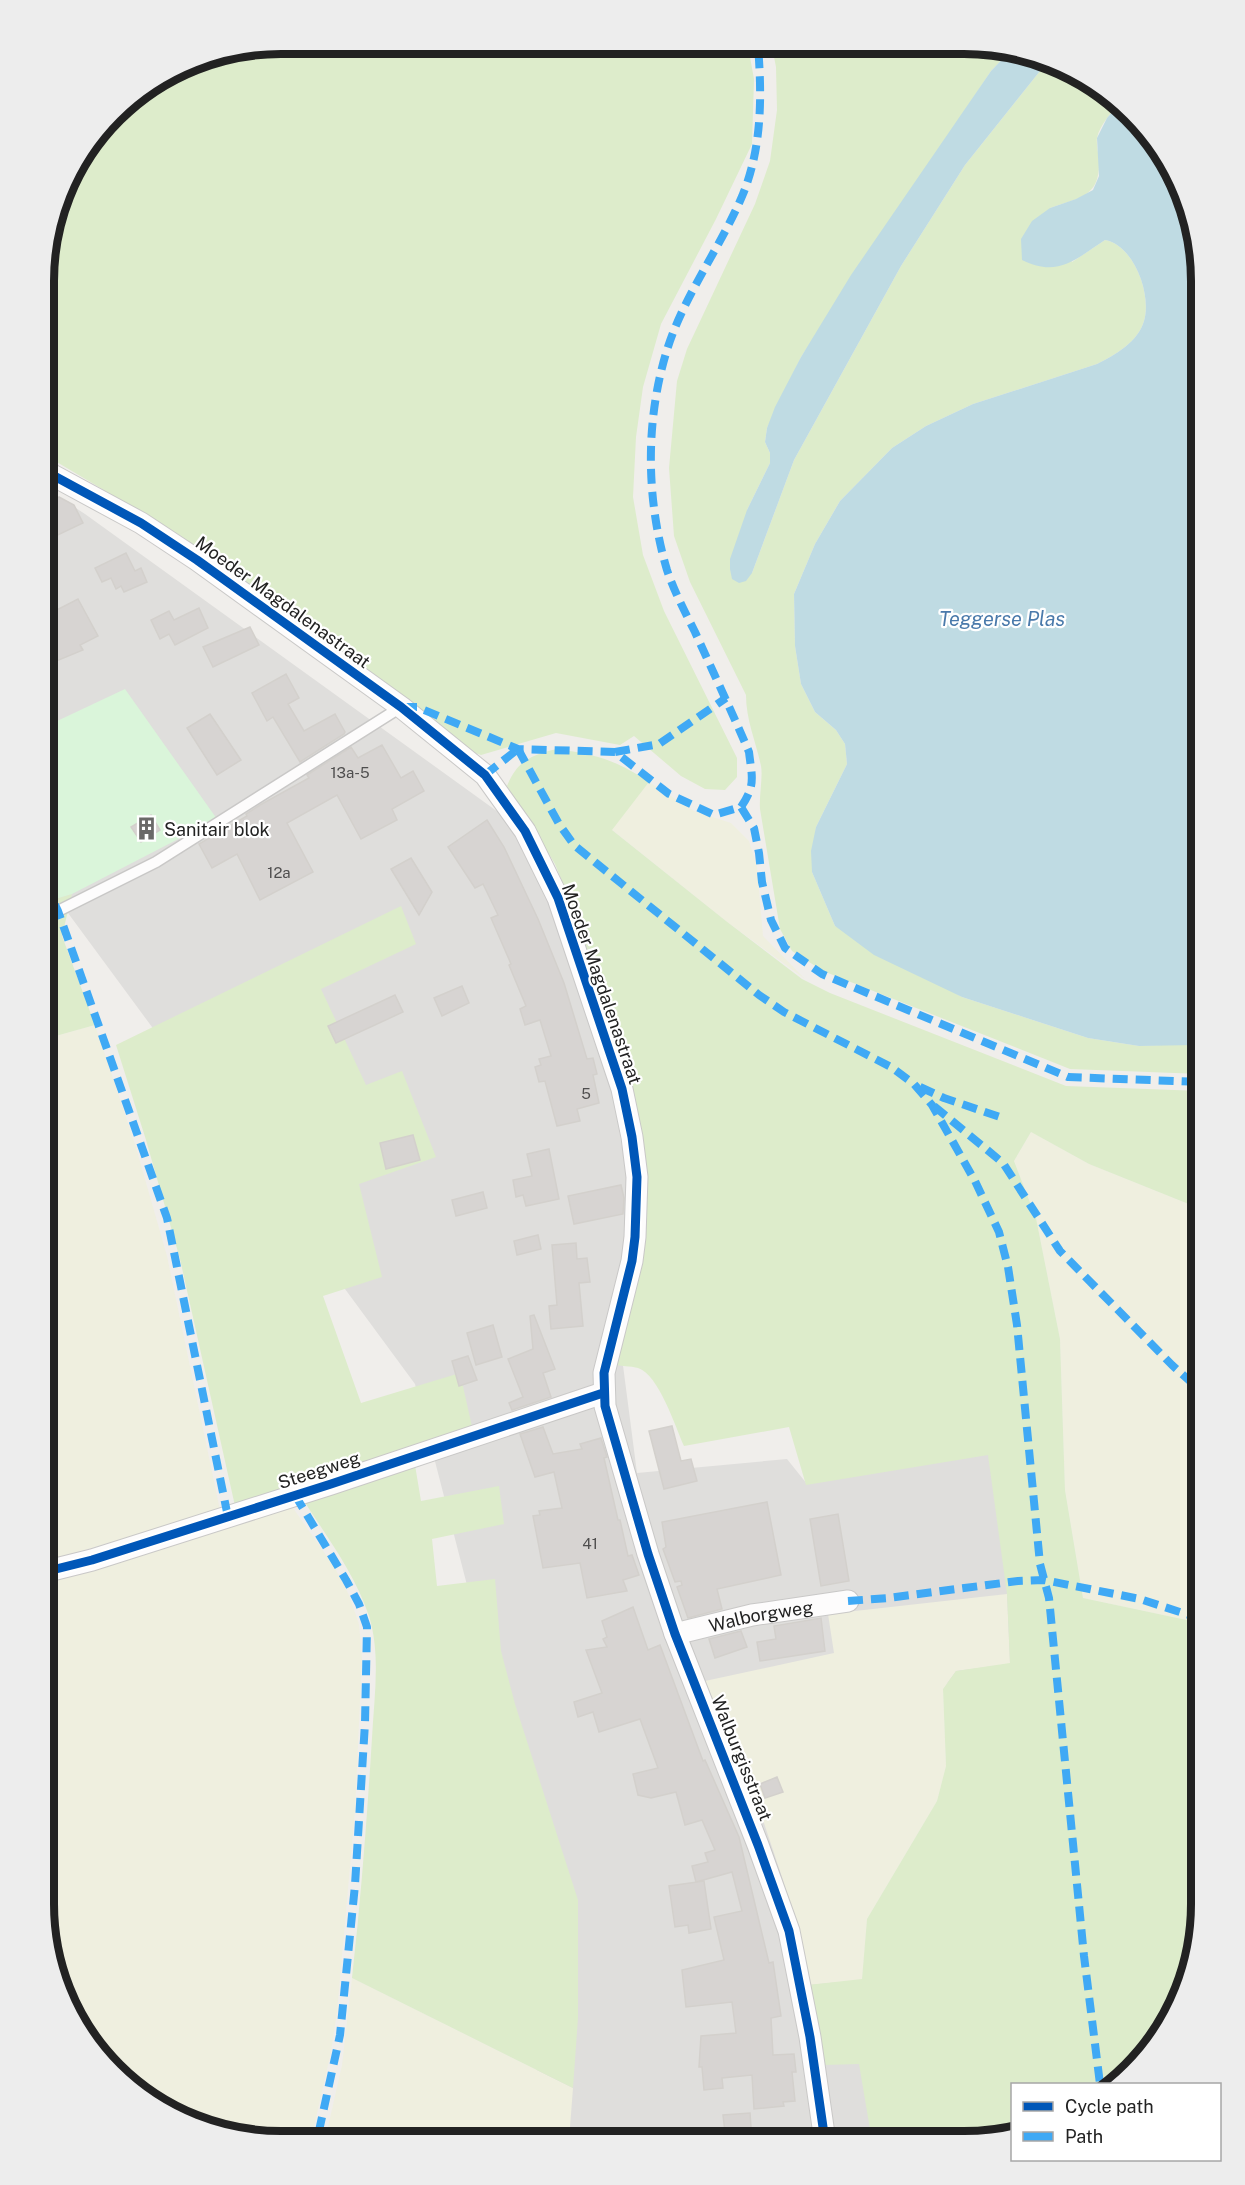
<svg xmlns="http://www.w3.org/2000/svg" width="1245" height="2185" viewBox="0 0 1245 2185" font-family="'Public Sans',sans-serif">
<rect width="100%" height="100%" fill="#f0eeeb"/>
<path fill="#dfdedc" d="M45,488L85,514L505,817L540,879L569,953L614,1097L630,1198L615,1304L637,1473L787,1459L807,1484L990,1452L1018,1666L821,1714L718,1720L915,2141L539,2140L529,1825L415,1384L68,913L45,919Z"/>
<g fill="#efefdf">
<path d="M649,782L694,811L731,823L749,841L757,867L763,936L805,979L726,921L611,829Z"/>
<path d="M95,1025L135,1144L167,1256L220,1510L44,1562L45,1039Z"/>
<path d="M1031,1132L1089,1164L1201,1209V1623L1083,1598L1065,1490L1060,1339L1036,1218L1014,1161Z"/>
<path d="M291,1505L335,1568L349,1595L359,1624L362,1658L355,1811L337,2012L331,2052L311,2140L250,2139L190,2123L136,2092L84,2036L56,1980L44,1904V1579Z"/>
<path d="M1007,1594L1010,1664L956,1671L943,1689L946,1766L937,1801L867,1919L862,1980L808,1985L783,1880L758,1805L705,1681L834,1653L828,1614Z"/>
<path d="M352,1978L573,2088L569,2140H325L342,2065Z"/>
</g>
<g fill="#ddeccb">
<path d="M281,44L748,46L754,79L752,144L716,219L661,324L643,387L636,437L633,497L643,555L664,611L737,758V777L725,790L705,789L681,776L634,736L620,745L556,733L481,755L466,750L181,536L45,455V251L68,176L124,103L191,61Z"/>
<path d="M772,47L1012,49L991,71L801,357L767,428L765,442L770,453V463L747,510L752,573L794,460L901,266L965,165L1048,61L1069,68L1120,103C1112,112 1100,124 1097,138C1096,145 1099,155 1099,162C1100,197 1079,198 1050,208L1072,262L1105,240C1134,245 1152,295 1144,321C1138,342 1115,355 1097,364L973,404L926,426L892,448L840,501L815,544L794,594L795,646L801,684L815,712L836,730L845,744L847,764L816,827L812,872L835,926L962,997L1088,1038L1139,1046L1201,1043V1074L1070,1069L823,971L792,951L780,929L760,809C759,796 763,777 761,766C756,742 746,720 746,695L690,582L674,536L669,468L677,381L687,349L755,204L770,161L777,110L776,67Z"/>
<path d="M557,749C597,755 614,759 649,782L612,830L726,921L802,979L830,993L1066,1086L1201,1091V1209L1089,1164L1031,1132L1014,1161L1036,1218L1060,1339L1065,1490L1083,1598L1201,1623V1919L1184,1994L1153,2048L1116,2084H1012V2133L964,2141H872L859,2064L824,2065L808,1985L862,1979L867,1919L937,1801L946,1766L943,1689L956,1671L1010,1663L1007,1594L988,1455L806,1485L789,1427L684,1446C675,1426 659,1375 638,1368C630,1366 621,1366 614,1365L642,1241L599,990L571,904L555,864L507,786C517,761 531,755 557,749Z"/>
<path d="M72,894L62,936L95,1025L45,1039V902Z"/>
<path d="M401,906L416,944L321,989L366,1085L402,1071L436,1157L359,1184L382,1277L323,1296L361,1403L460,1373L473,1431L235,1506L180,1259L146,1140L116,1045Z"/>
<path d="M415,1465L421,1501L499,1486L504,1524L432,1539L437,1586L495,1579L501,1651L515,1704L578,1900V2018L573,2088L352,1978C361,1898 367,1818 372,1738C374,1698 381,1655 369,1616C355,1574 327,1537 304,1501Z"/>
</g>
<path fill="#daf5da" d="M125,689L217,819L72,894L45,902V703L55,722Z"/>
<g fill="#bfdbe3">
<path d="M1012,49L1048,61L965,165L901,266L794,460L752,573L746,581L739,583L732,579L730,569V559L747,510L770,463V453L765,442L767,428L775,407L801,357L851,275L991,71Z"/>
<path d="M1120,103L1161,149L1189,205L1201,281V1043L1195,1045L1139,1046L1088,1038L962,997L874,955L835,926L812,872L811,851L816,827L847,764L845,744L836,730L815,712L801,684L795,646L794,594L815,544L840,501L892,448L926,426L973,404L1097,364C1115,355 1138,342 1144,321C1152,295 1134,245 1105,240C1076,259 1058,278 1022,260L1021,239L1032,221L1050,208L1076,199L1093,190L1099,176L1097,138L1107,118Z"/>
</g>
<g fill="#d7d4d2" stroke="#d3d0cc" stroke-width="1.5">
<path d="M59,497L74,505L83,523L45,541V503Z"/>
<path d="M126,553L135,571L141,568L147,582L124,592L121,586L116,589L111,578L102,582L95,568Z"/>
<path d="M78,599L98,636L80,645L83,650L49,664L45,654V616Z"/>
<path d="M199,608L208,628L175,645L169,634L160,639L151,620L169,611L174,620Z"/>
<path d="M250,627L259,645L213,667L203,647Z"/>
<path d="M286,674L299,698L288,704L304,731L335,714L345,732L344,734L300,762L273,717L267,721L252,693Z"/>
<path d="M210,714L241,760L217,775L187,728Z"/>
<path d="M382,745L401,778L413,771L424,791L392,809L397,820L361,839L337,795L287,823L313,872L260,900L237,854L212,868L199,844L247,816L246,814L260,805L309,778L307,775L351,747L358,758Z"/>
<path d="M151,815L160,830L141,842L131,827Z"/>
<path d="M487,820L504,847L538,919L564,983L587,1059L593,1058L597,1074L593,1075L599,1103L577,1109L580,1121L557,1126L545,1081L539,1082L535,1067L541,1065L539,1059L551,1056L540,1020L525,1025L520,1009L526,1006L509,965L511,964L491,918L498,915L483,884L475,888L448,847Z"/>
<path d="M411,858L432,892L419,915L391,869Z"/>
<path d="M462,986L469,1003L442,1016L434,998Z"/>
<path d="M395,995L403,1012L336,1043L328,1026Z"/>
<path d="M413,1135L420,1160L386,1169L380,1143Z"/>
<path d="M549,1149L559,1199L526,1206L523,1195L516,1197L513,1180L532,1176L527,1154Z"/>
<path d="M621,1185L624,1198L623,1214L574,1224L568,1196Z"/>
<path d="M483,1192L487,1208L456,1216L452,1200Z"/>
<path d="M538,1235L541,1249L517,1255L514,1241Z"/>
<path d="M576,1243L577,1259L587,1258L590,1282L579,1283L583,1326L551,1329L549,1306L557,1305L552,1245Z"/>
<path d="M534,1315L555,1369L543,1373L551,1397L512,1410L509,1403L523,1397L508,1359L533,1349L530,1316Z"/>
<path d="M493,1325L502,1357L476,1365L467,1333Z"/>
<path d="M468,1356L477,1380L459,1386L452,1361Z"/>
<path d="M672,1426L681,1461L691,1459L697,1481L664,1489L649,1431Z"/>
<path d="M543,1427L553,1454L582,1449L580,1444L601,1438L607,1457L604,1458L618,1520H620L628,1556L632,1555L639,1575L623,1580L627,1591L587,1598L580,1563L543,1568L533,1516L540,1515L539,1511L562,1508L554,1472L535,1477L520,1434Z"/>
<path d="M767,1502L781,1575L717,1589L722,1609L688,1618L677,1587L682,1585L681,1581L675,1582L663,1549L666,1547L662,1522Z"/>
<path d="M838,1514L849,1581L821,1586L810,1519Z"/>
<path d="M633,1607L648,1650L660,1645L703,1761L705,1760L739,1837L769,1963L773,1962L781,2016L771,2018L773,2055L794,2054L796,2072H792L795,2101L783,2102L784,2106L754,2109L752,2075L722,2078L723,2088L704,2090L702,2067H699L701,2036L736,2033L732,2002L686,2007L682,1970L724,1960L714,1917L742,1911L732,1872L696,1882L692,1866L708,1862L705,1853L715,1850L702,1820L685,1825L676,1792L651,1798L638,1795L633,1774L658,1768L640,1719L599,1732L593,1712L578,1717L574,1702L602,1693L586,1650L607,1647L603,1639L607,1637L602,1621Z"/>
<path d="M821,1618L825,1651L760,1661L757,1642L776,1639L774,1626Z"/>
<path d="M741,1631L747,1647L715,1658L709,1639Z"/>
<path d="M777,1777L783,1792L765,1798L760,1784Z"/>
<path d="M704,1881L711,1929L689,1933L688,1925L675,1927L669,1886Z"/>
<path d="M750,2113L752,2141H726L723,2115Z"/>
</g>
<g fill="none" stroke-linecap="round" stroke-linejoin="round">
<defs>
<path id="service" d="M45,914L58,911L156,862L401,707"/>
<g id="minor">
<path d="M45,471L141,523L197,560L401,707L485,775L525,831L558,898L622,1089L632,1137L637,1177L635,1237L632,1261L604,1373L605,1406L648,1554L675,1634L758,1845L789,1931L810,2037L825,2141"/>
<path d="M44,1572L92,1560L331,1484L603,1393"/>
<path id="s1" d="M675,1634L752,1615L848,1601"/>
</g>
</defs>
<use href="#service" stroke="#c9c8c7" stroke-width="13"/>
<use href="#minor" stroke="#c9c8c7" stroke-width="23"/>
<use href="#service" stroke="#fdfcfc" stroke-width="10"/>
<use href="#minor" stroke="#fdfcfc" stroke-width="21"/>
<g stroke="#3fa9f5" stroke-width="8" stroke-dasharray="15 8" stroke-linecap="butt">
<path d="M402,707H417L518,749L615,752L669,794L714,815L741,807L754,828L759,853L762,882L771,920L785,948L822,974L1068,1077L1201,1082"/>
<path d="M518,749L559,824L574,845L759,995L784,1012L891,1067L914,1084L932,1105L975,1181L999,1232L1008,1267L1017,1325L1040,1564L1049,1598L1084,1956L1100,2084"/>
<path d="M615,752L659,744L726,698"/>
<path d="M485,775L518,749"/>
<path d="M741,807C756,785 752,778 749,752C732,712 713,672 695,632C685,612 674,591 667,570C646,499 645,421 667,350C684,295 721,247 743,194C762,147 762,96 758,46"/>
<path d="M45,884L58,911L167,1218L228,1517"/>
<path d="M920,1087L944,1098L1003,1118"/>
<path d="M934,1106L1003,1163L1060,1251L1172,1365L1201,1391"/>
<path d="M295,1495L346,1580L359,1604L367,1627L365,1723L355,1885L340,2035L317,2140"/>
<path d="M848,1601L888,1598L1018,1581L1044,1580L1140,1599L1201,1619"/>
</g>
<defs>
<g id="cycleway">
<path d="M45,471L141,523L197,560L401,707L485,775L525,831L558,898L622,1089L632,1137L637,1177L635,1237L632,1261L604,1373L605,1406L648,1554L675,1634L758,1845L789,1931L810,2037L825,2141"/>
<path d="M44,1572L92,1560L331,1484L603,1393"/>
</g>
</defs>
<use href="#cycleway" stroke="#fff" stroke-width="13"/>
<use href="#cycleway" stroke="#0057b8" stroke-width="9"/>
</g>
<defs>
<symbol id="building-bare" viewBox="-9 -9 18 18"><path d="M-4-6H4V6H1V3H-1V6H-4ZM-2.5-4.3h1.7v1.8h-1.7ZM.8-4.3h1.7v1.8H.8ZM-2.5-1h1.7V.8h-1.7ZM.8-1h1.7V.8H.8Z" fill="#6a6968" stroke="#fff" stroke-width="2.5" paint-order="stroke"/></symbol>
</defs>
<g fill-rule="evenodd">
<use href="#building-bare" x="130" y="812" width="33" height="33"/>
</g>
<g text-anchor="middle" dominant-baseline="central" stroke-width="4.5" stroke-linejoin="round" paint-order="stroke">
<g font-size="15" fill="#4f4e4e">
<text x="350" y="772">13a-5</text>
<text x="279" y="872">12a</text>
<text x="586" y="1093">5</text>
<text x="590" y="1543">41</text>
</g>
<g font-size="18" fill="#222" stroke="#fff">
<text transform="translate(283 602) rotate(36)">Moeder Magdalenastraat</text>
<text transform="translate(602 984) rotate(71)">Moeder Magdalenastraat</text>
<text transform="translate(319 1470) rotate(-18)">Steegweg</text>
<text stroke="none"><textPath href="#s1" startOffset="88">Walborgweg</textPath></text>
<text transform="translate(742 1758) rotate(68)">Walburgisstraat</text>
</g>
<g font-size="18" fill="#222" stroke="#fff" text-anchor="start">
<text x="164" y="829">Sanitair blok</text>
</g>
<g font-size="20" font-style="italic" fill="#4a7aab" stroke="#fff">
<text x="1002" y="619">Teggerse Plas</text>
</g>
</g>
<path d="M0 0H1245V2185H0ZM281 54H964A227 227 0 0 1 1191 281V1904A227 227 0 0 1 964 2131H281A227 227 0 0 1 54 1904V281A227 227 0 0 1 281 54Z" fill="#ededed" fill-rule="evenodd"/>
<path fill="none" stroke="#222" stroke-width="8" d="M281 54H964A227 227 0 0 1 1191 281V1904A227 227 0 0 1 964 2131H281A227 227 0 0 1 54 1904V281A227 227 0 0 1 281 54Z"/>
<rect x="1011" y="2083" width="210" height="78" fill="#ffffff" stroke="#a7a7a7" stroke-width="1.5"/>
<rect x="1023" y="2102" width="30" height="9" fill="#0057b8" stroke="#a7a7a7" stroke-width="1.5"/>
<text x="1065" y="2113" font-size="18" fill="#222222">Cycle path</text>
<rect x="1023" y="2132" width="30" height="9" fill="#3fa9f5" stroke="#a7a7a7" stroke-width="1.5"/>
<text x="1065" y="2143" font-size="18" fill="#222222">Path</text>
</svg>
